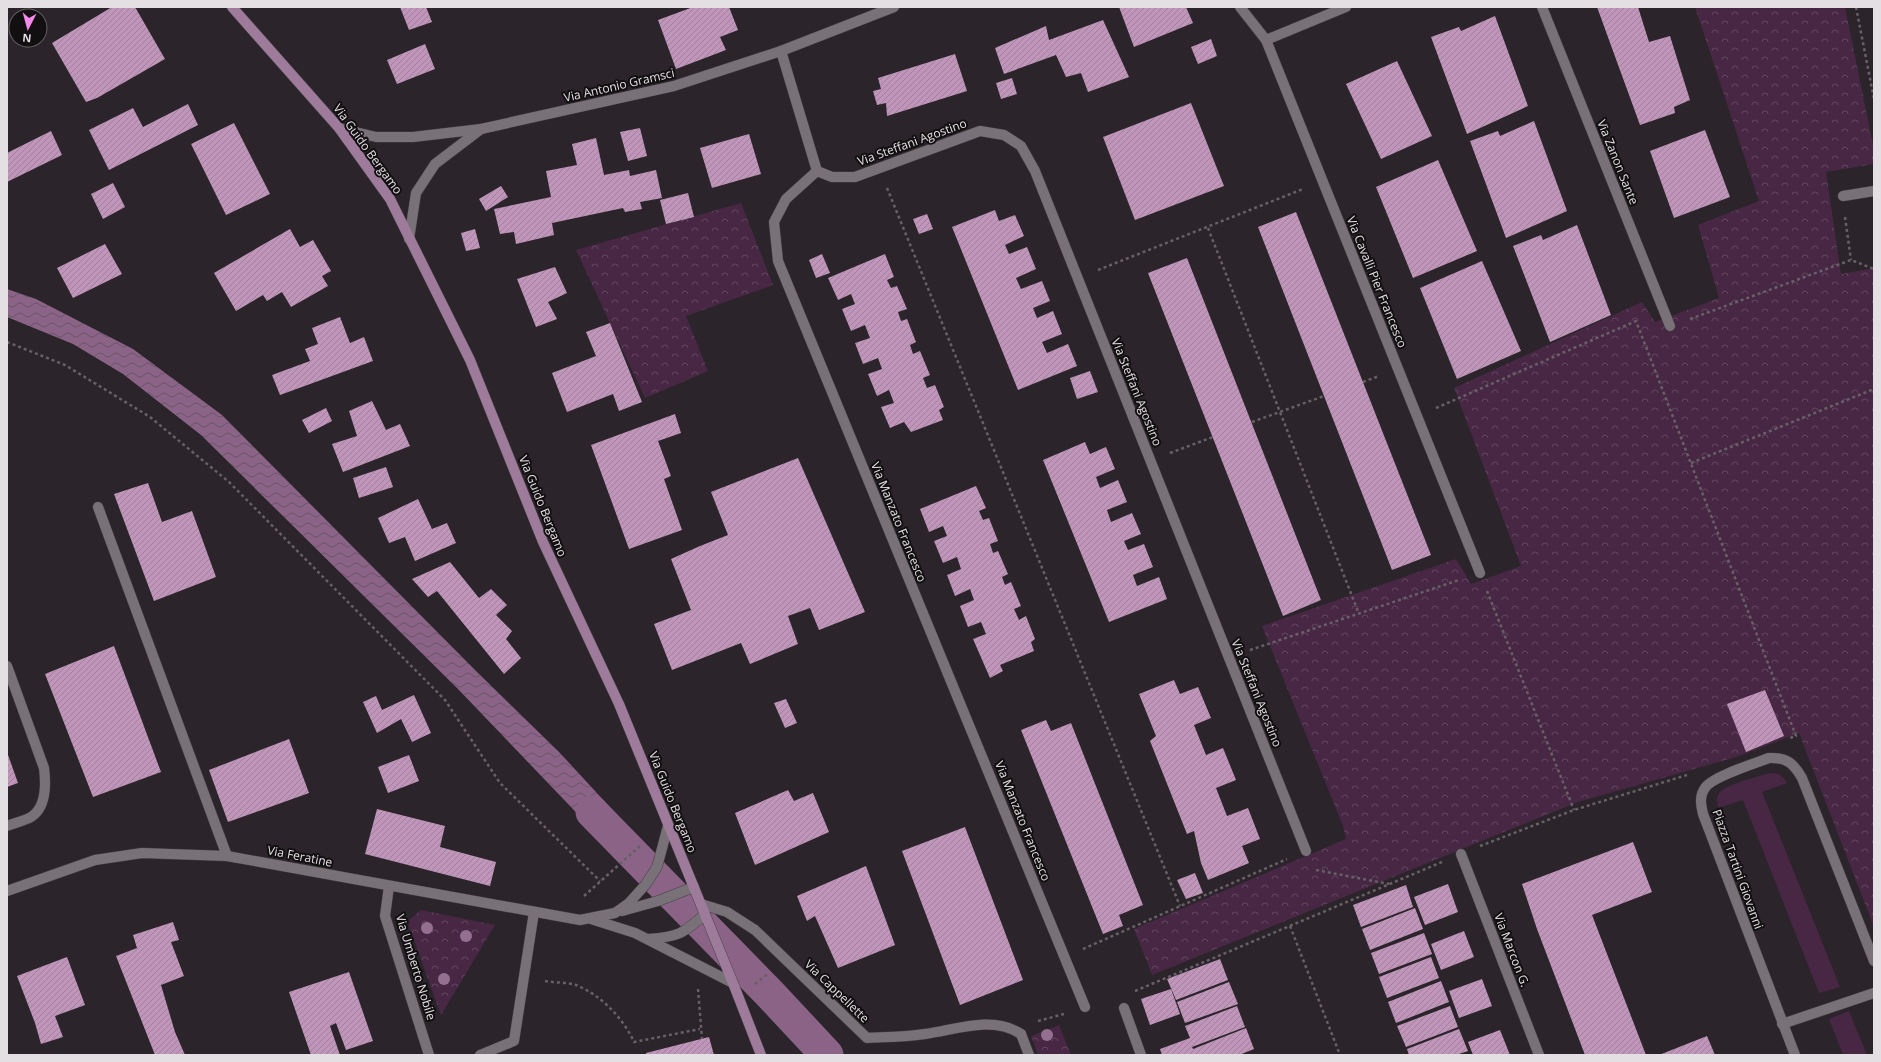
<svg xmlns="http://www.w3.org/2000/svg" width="1881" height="1062" viewBox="0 0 1881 1062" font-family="'Open Sans',sans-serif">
<defs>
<pattern id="park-crowns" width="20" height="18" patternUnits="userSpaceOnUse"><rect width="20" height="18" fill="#472744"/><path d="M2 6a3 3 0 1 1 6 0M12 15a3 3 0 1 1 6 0" fill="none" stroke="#61465f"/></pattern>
<pattern id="water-waves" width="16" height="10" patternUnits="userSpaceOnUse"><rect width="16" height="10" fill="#8b6386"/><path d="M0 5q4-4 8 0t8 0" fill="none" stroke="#6b5568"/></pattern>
<pattern id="building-hatch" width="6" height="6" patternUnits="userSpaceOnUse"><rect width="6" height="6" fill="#c095ba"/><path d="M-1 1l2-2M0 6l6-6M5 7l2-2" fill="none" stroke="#a1809c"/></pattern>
</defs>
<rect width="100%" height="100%" fill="#2b242a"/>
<g fill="#472744">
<path d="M1769,773C1778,773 1782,775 1787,783L1762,792L1840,987L1819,993L1743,800L1719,808C1716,801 1716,795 1722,790C1728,785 1759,776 1769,773Z"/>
<path d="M1849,1011L1867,1055H1843L1829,1019Z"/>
</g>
<g fill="url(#park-crowns)">
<path d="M1695,7H1845L1874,150V164L1826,172L1841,274L1874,268V927L1799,733L1736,757L1578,802L1152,975L1134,929L1346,839L1343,826L1262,626L1456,559L1471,584L1521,566L1454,388L1642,302L1655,322L1719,298L1698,225L1759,201Z"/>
<path d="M741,203L773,285L686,316L708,371L645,398L576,250Z"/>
<path d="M421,910L495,925L441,1015L409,926L410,919Z"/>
<path d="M1059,1025L1071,1055H1038L1031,1036Z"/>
</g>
<g fill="url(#water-waves)">
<path d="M7,289L36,299L133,349L222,415L476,671L560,753L607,804L631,835L615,853L457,688L201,435L123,374L73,344L7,317Z"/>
<path d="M775,986L844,1055H809L760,1002Z"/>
</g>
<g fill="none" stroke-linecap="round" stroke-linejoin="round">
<path stroke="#8b6386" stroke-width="33" d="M592,812L770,994L827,1055"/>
</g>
<g fill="url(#building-hatch)">
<path d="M112,7H135L165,59L97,98L86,102L52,43Z"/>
<path d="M400,7H426L432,22L409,30Z"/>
<path d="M693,7H729L738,30L720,37L726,50L676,69L658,20Z"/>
<path d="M1119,7H1186L1193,23L1134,47Z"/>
<path d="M1597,7H1638L1649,42L1670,36L1690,100L1674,107L1675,113L1640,125Z"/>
<path d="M1495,16L1528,106L1467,134L1431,37L1459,27L1461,31Z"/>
<path d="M1103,20L1129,77L1088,92L1081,73L1066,77L1056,55L1004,74L995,48L1046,26L1049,40Z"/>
<path d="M1211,39L1217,56L1198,64L1191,47Z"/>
<path d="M425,44L435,69L397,84L387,60Z"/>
<path d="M955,54L967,91L887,116L886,103L877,105L873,91L881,89L878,78Z"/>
<path d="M1397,61L1432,136L1381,159L1346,84Z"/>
<path d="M1012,78L1017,94L1001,99L996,83Z"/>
<path d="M1191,103L1224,186L1135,220L1103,137Z"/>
<path d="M188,104L198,125L109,170L89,130L133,108L143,127Z"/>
<path d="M1534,121L1567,211L1506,238L1470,141L1498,131L1500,136Z"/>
<path d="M234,123L270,194L226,215L191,144Z"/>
<path d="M640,128L647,156L628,161L620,132Z"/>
<path d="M1705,130L1730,197L1674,218L1650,151Z"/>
<path d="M51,131L62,155L7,182V153Z"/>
<path d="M749,134L761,174L712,188L700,148Z"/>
<path d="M596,138L604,175L629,170L630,176L656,170L662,198L640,202L642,209L625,212L623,208L552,223L554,235L516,244L514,232L500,234L494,209L551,197L546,171L577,165L572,144Z"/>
<path d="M1438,160L1477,251L1413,278L1376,187Z"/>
<path d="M113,183L125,207L103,219L91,194Z"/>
<path d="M501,186L508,197L486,211L479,199Z"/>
<path d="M688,193L694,217L666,224L660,200Z"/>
<path d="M995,210L999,221L1015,215L1024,236L1005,245L1009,254L1027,247L1036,269L1016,278L1021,289L1042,281L1050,301L1033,308L1037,318L1053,311L1062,334L1042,342L1047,353L1068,344L1077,366L1018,390L952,227Z"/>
<path d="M1296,212L1431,555L1392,570L1258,227Z"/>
<path d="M927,214L933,229L919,234L913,219Z"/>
<path d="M1577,225L1611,315L1550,342L1513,246L1541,235L1543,240Z"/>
<path d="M290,229L300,247L313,240L331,271L322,276L328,286L291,307L282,292L267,301L263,295L236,311L214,273Z"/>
<path d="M475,229L480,248L466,251L461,233Z"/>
<path d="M105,244L122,274L73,298L57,268Z"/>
<path d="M822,254L830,273L816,278L809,260Z"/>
<path d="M885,254L894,277L887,280L891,288L897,286L907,309L898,312L901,321L907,319L916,342L910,345L913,354L920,351L930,375L923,378L927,388L935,385L944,407L939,410L943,420L911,432L904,422L890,428L881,407L894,403L889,390L877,396L868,374L882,369L878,358L863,364L855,343L870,338L865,325L851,331L842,309L855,304L851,294L838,300L828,278Z"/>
<path d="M1187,258L1321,600L1283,616L1148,273Z"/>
<path d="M1482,261L1521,351L1457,379L1420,288Z"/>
<path d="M555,267L567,293L548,302L557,319L536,327L517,279Z"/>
<path d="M340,317L350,343L364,337L373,361L280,395L272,375L310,361L305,349L318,344L312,328Z"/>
<path d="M610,323L642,402L619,411L613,394L567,412L552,373L596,356L586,332Z"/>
<path d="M1090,371L1098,392L1077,399L1070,378Z"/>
<path d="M372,401L386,430L400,424L410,446L343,472L332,444L357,436L349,411Z"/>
<path d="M326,408L332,421L309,433L302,420Z"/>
<path d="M675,414L681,433L658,441L671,476L664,479L682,530L629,549L591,445Z"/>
<path d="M1085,442L1090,454L1106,447L1115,469L1096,477L1100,488L1118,480L1127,502L1107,510L1111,522L1132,513L1141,534L1124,541L1128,550L1144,544L1153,567L1133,575L1137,586L1159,577L1167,599L1109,622L1043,460Z"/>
<path d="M798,458L865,612L819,630L810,608L788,616L798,644L750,664L741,643L672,670L654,624L691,610L671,559L700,546L728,535L711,492Z"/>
<path d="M386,467L393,487L359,498L353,478Z"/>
<path d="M148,483L162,522L192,511L216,577L154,601L114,494Z"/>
<path d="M976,486L986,508L979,511L983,520L989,518L998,541L990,544L993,553L998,551L1008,574L1002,577L1005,585L1011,582L1021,606L1014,609L1019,620L1026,616L1035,639L1031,642L1034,651L1000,665L1003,671L990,678L973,639L986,634L981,622L968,627L960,606L974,600L970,589L955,596L947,575L961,569L957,557L943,563L934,541L947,536L943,526L929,532L920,509Z"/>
<path d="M418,499L432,529L447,523L456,543L415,561L405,537L389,543L378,518Z"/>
<path d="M450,562L479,598L491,589L507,605L496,615L512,631L506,639L521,658L504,674L437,591L428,597L412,579Z"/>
<path d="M114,646L161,772L93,797L45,674Z"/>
<path d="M1174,680L1180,694L1198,687L1211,718L1194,725L1206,755L1223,748L1236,780L1216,788L1227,816L1248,808L1260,839L1242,846L1249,863L1208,880L1201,863L1194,831L1187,834L1150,741L1156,736L1139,694Z"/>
<path d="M1765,690L1784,736L1746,752L1727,704Z"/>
<path d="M414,695L431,733L412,742L401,719L377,733L363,702L376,696L382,710Z"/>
<path d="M786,699L797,723L785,728L774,703Z"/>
<path d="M1046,720L1051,731L1071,723L1143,905L1119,915L1123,926L1103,934L1021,730Z"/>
<path d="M289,739L309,793L228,822L209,770Z"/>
<path d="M7,752L18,783L7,787Z"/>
<path d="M409,755L419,781L388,793L378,767Z"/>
<path d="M788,790L794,801L813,793L829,832L755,865L735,813Z"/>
<path d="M377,809L445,826L440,847L496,862L490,886L365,854Z"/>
<path d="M965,827L1023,980L960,1005L902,851Z"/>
<path d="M1633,842L1652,892L1592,915L1646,1055H1585L1537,929L1522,884Z"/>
<path d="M866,866L895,945L838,968L815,916L807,921L797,896Z"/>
<path d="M1195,873L1203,893L1186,899L1177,880Z"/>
<path d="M1448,884L1458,912L1425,925L1414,897Z"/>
<path d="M1406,885L1413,907L1361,927L1353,905Z"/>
<path d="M1415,908L1423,929L1370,950L1362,929Z"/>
<path d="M173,922L179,940L171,942L184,976L161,985L175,1032L185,1055H155L116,956L137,948L133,935Z"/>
<path d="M1464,931L1474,957L1441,970L1431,944Z"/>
<path d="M1424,933L1432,954L1379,974L1371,953Z"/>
<path d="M67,957L85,1005L55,1016L63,1037L41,1044L35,1023L17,976Z"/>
<path d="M1431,957L1439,978L1387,998L1379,977Z"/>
<path d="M1220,959L1228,980L1176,1000L1167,979Z"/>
<path d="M349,972L373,1041L346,1050L336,1023L330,1026L340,1055H311L289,992Z"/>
<path d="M1482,979L1492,1006L1459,1018L1449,991Z"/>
<path d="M1441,981L1449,1002L1396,1023L1388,1002Z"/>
<path d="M1229,982L1238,1004L1185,1023L1177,1002Z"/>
<path d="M1171,989L1180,1014L1150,1025L1141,999Z"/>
<path d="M1237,1006L1245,1027L1192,1047L1193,1049L1246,1028L1254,1049L1239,1055H1162L1160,1049L1190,1038L1185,1026Z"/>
<path d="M1450,1006L1458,1027L1406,1047L1397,1026Z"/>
<path d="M1459,1029L1468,1051L1456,1055H1409L1407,1049Z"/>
<path d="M1500,1030L1510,1055H1473L1468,1042Z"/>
<path d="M1707,1036L1715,1055H1659Z"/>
<path d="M709,1037L714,1055H646V1053Z"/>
</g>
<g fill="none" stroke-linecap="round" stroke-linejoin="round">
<defs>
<g id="service">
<path d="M98,507L227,856"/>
<path d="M1021,1034L1029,1055"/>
<path d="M480,1055L514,1041L534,912"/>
</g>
<g id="minor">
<path d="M1240,7L1266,40L1480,573"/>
<path d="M1542,7L1670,326"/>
<path d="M1266,40L1346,7"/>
<path d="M781,51L817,171"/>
<path d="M339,128L376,137H413L481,129L674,86L781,51L894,7"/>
<path d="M817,171L832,177H855L980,131L1004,135L1021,146L1035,171L1306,851"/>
<path d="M817,171L786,199L774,222L778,261L1085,1007"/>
<path d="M1843,196L1874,191"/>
<path d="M409,239L416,193L435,164L481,129"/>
<path d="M7,666L44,768C46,784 47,807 31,817C24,821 14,823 7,826"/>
<path d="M1461,854L1539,1055"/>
<path d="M389,886L385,916L429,1055"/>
<path d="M701,904L727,912L755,930L867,1038C886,1037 906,1037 925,1034C956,1030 992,1015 1021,1034"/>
<path d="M1124,1008L1141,1055"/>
<path d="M1782,1024L1874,993"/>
<path d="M1795,1055L1703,814C1701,805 1699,796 1705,788C1711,777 1756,763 1769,758C1787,757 1794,764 1802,778L1874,961"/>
</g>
<g id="tertiary">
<path d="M7,891L95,860L142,853L227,856L580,920L615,913L629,903L646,884L657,867L668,826"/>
<path d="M622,911L658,901L694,887"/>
<path d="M591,919L635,933L733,983"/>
<path d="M648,939C678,937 683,934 705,914"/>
</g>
<path id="secondary" d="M232,7L339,128L390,199L470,360L543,542L619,704L733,983L761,1055"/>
</defs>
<use href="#service" stroke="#464045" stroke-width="11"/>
<use href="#minor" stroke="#464045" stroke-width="11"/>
<use href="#tertiary" stroke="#464045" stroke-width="11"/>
<use href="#secondary" stroke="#464045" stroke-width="11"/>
<g stroke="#676066" stroke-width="2.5" stroke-dasharray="3 3" stroke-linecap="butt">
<path d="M1856,7L1874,99"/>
<path d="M887,188L1180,906"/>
<path d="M1845,217L1851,260"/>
<path d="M1208,228L1359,614"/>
<path d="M1098,270L1303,189"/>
<path d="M1690,319L1851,260L1874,269"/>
<path d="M7,342L65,365L150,417L229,482L445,700L500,783L600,881"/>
<path d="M1363,382L1379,376"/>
<path d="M1436,408L1636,321L1796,736L1790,738"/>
<path d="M1252,422L1324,396"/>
<path d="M1170,453L1213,437"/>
<path d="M1691,463L1874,389"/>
<path d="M1487,591L1574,810"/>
<path d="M1250,650L1459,580"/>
<path d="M1480,846L1574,810L1687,775"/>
<path d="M1316,870L1389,884"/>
<path d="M584,896L640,846"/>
<path d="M1290,926L1340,1055"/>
<path d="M1083,949L1287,859"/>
<path d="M545,981C555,983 567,982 576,985C601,995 623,1018 634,1042L700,1029"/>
<path d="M755,984L769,973"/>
<path d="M698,989L702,1039"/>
<path d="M1135,991L1442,862"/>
<path d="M1038,1021L1064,1014"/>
</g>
<use href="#service" stroke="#797178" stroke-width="10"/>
<use href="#minor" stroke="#797178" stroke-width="10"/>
<use href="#tertiary" stroke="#797178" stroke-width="10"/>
<use href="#secondary" stroke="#9e7b9b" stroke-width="10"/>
</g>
<g fill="#956f90">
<circle cx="427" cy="928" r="6"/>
<circle cx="466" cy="936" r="6"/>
<circle cx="444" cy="979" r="6"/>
<circle cx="1047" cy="1035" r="6"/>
</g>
<g text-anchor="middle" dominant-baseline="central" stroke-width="4" stroke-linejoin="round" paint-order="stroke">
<g font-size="12" fill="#e4dfe3" stroke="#120f11">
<text transform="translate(619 85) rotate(-13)">Via Antonio Gramsci</text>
<text transform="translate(912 142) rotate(-20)">Via Steffani Agostino</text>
<text transform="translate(368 149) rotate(54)">Via Guido Bergamo</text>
<text transform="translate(1618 162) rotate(68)">Via Zanon Sante</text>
<text transform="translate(1377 282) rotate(68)">Via Cavalli Pier Francesco</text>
<text transform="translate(1137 392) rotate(68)">Via Steffani Agostino</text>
<text transform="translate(543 506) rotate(68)">Via Guido Bergamo</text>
<text transform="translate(899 522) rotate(68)">Via Manzato Francesco</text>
<text transform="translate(1257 693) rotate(68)">Via Steffani Agostino</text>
<text transform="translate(673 802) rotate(68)">Via Guido Bergamo</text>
<text transform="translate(1023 821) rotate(68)">Via Manzato Francesco</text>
<text transform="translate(300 856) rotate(11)">Via Feratine</text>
<text transform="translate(1738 869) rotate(70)">Piazza Tartini Giovanni</text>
<text transform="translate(1512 950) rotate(69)">Via Marcon G.</text>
<text transform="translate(416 967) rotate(73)">Via Umberto Nobile</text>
<text transform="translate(837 991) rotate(44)">Via Cappellette</text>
</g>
</g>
<rect width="1881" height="1062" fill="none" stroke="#e4dfe3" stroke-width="16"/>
<g transform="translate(28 28) rotate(186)"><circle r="19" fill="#120f11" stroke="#666265"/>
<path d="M0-3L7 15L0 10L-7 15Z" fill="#f788ec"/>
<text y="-6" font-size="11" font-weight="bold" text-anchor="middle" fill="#e4dfe3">N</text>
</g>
</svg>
